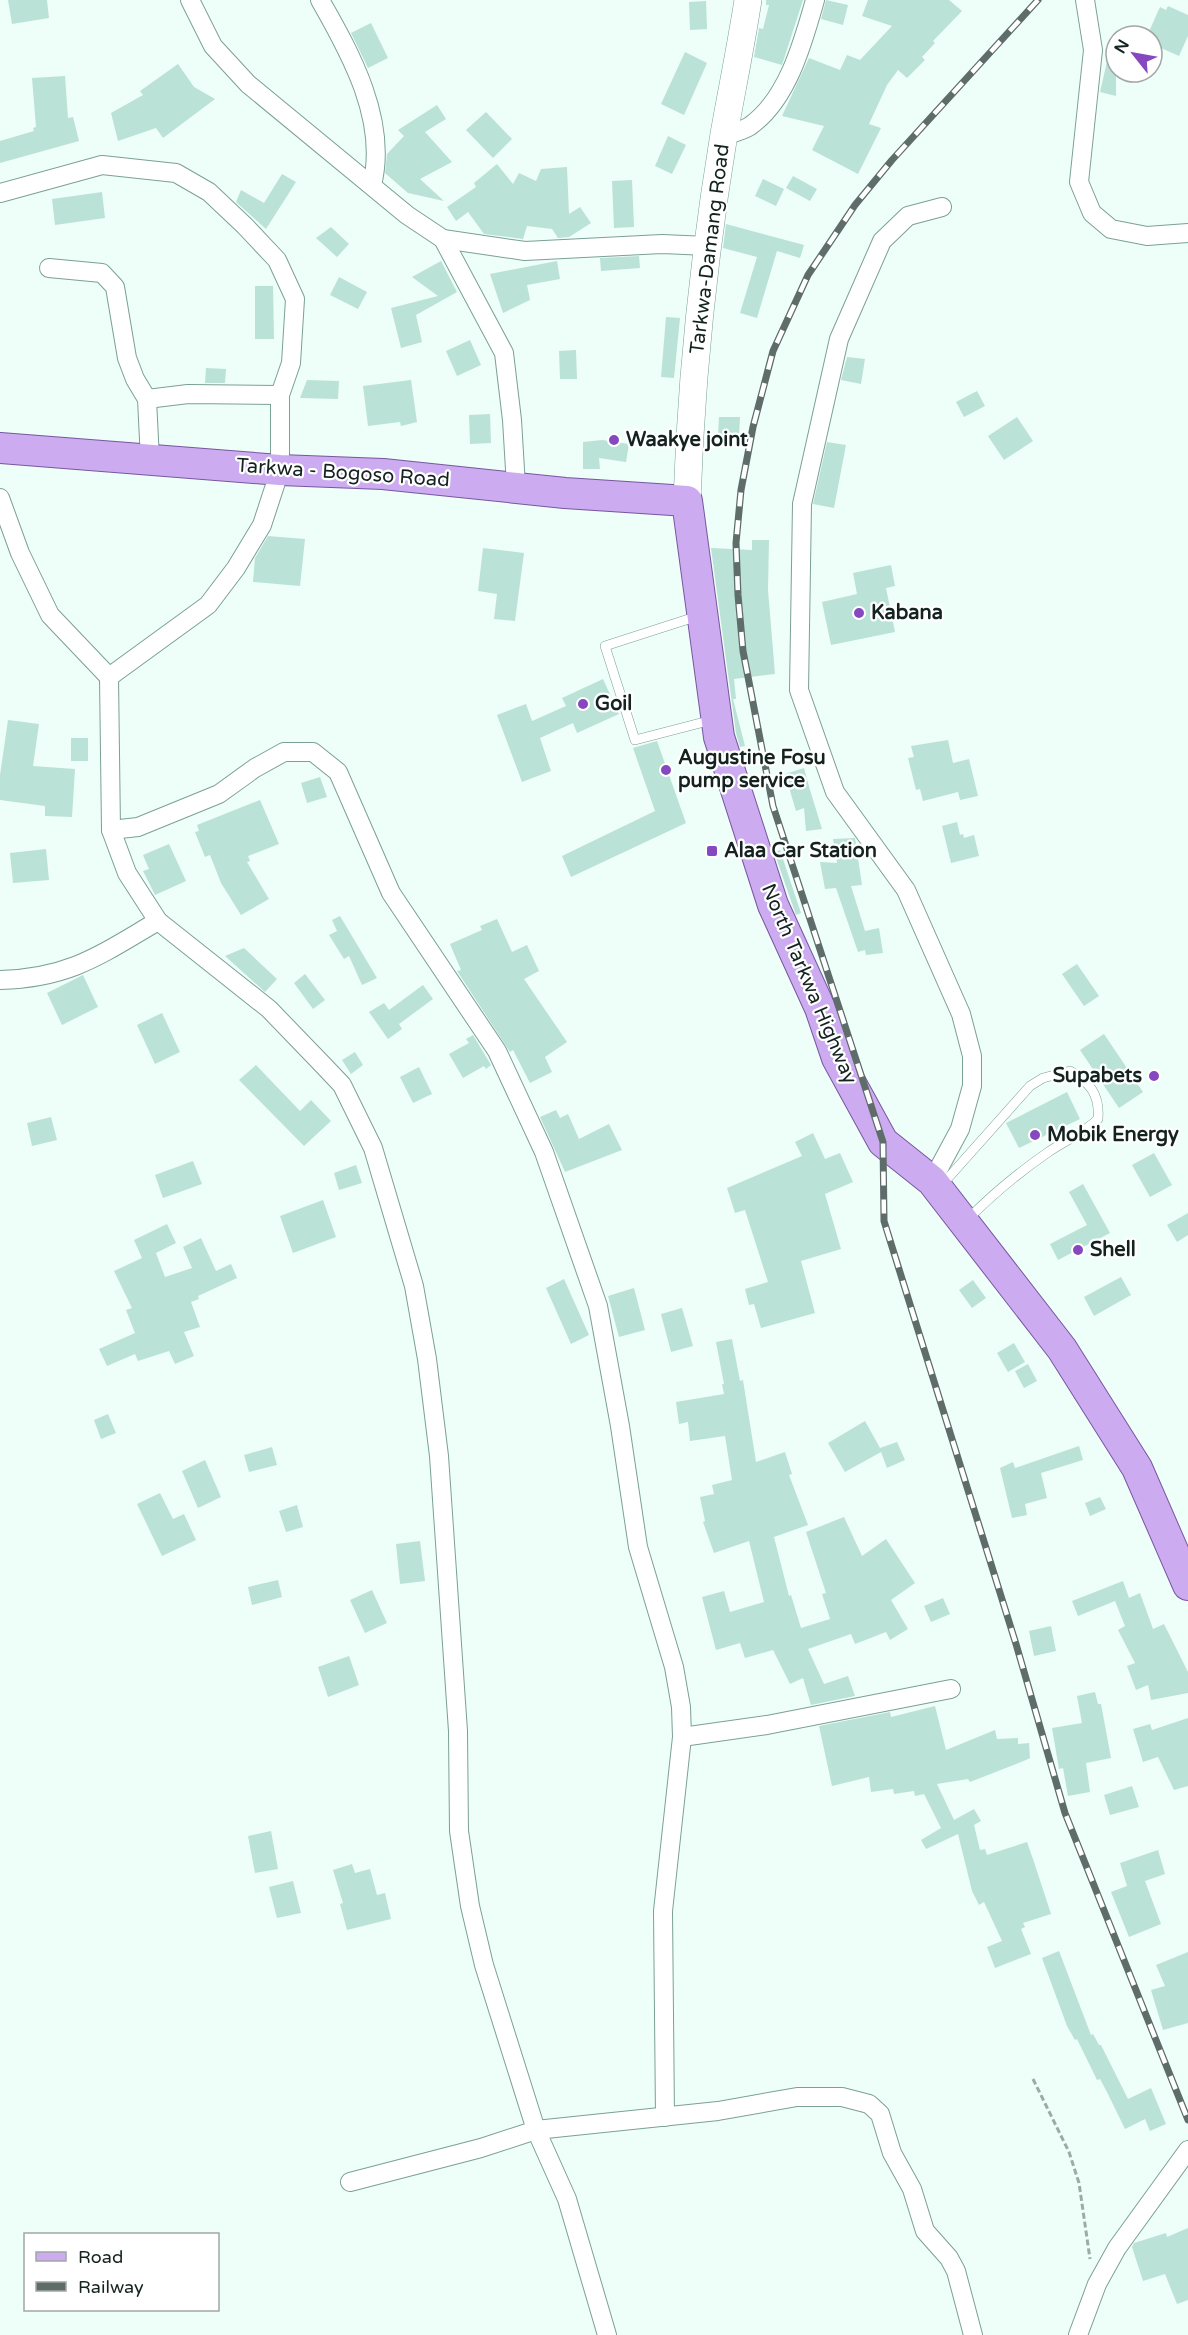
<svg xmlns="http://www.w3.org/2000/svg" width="1188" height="2335" viewBox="0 0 1188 2335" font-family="'Varela Round',sans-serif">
<rect width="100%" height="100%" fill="#eefef9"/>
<g fill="#bbe2d7">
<path d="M8,0H47L49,18L12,24Z"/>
<path d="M766,0H803L782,65L754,57L759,28L763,29L769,5H766Z"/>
<path d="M826,0L848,5L843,25L821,19Z"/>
<path d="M868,0H949L962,11L933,41L935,43L922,57L925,60L907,78L898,70L887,85L869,124L881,128L858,174L812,150L824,126L782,116L809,58L840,70L847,55L860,60L892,26L862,16Z"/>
<path d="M706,1L707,29L690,30L689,2Z"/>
<path d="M1168,6L1188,15V36L1179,56L1152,44V36H1147L1160,7L1166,10Z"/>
<path d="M371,23L388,58L368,68L351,33Z"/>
<path d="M1112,40L1116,41V96L1100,92Z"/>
<path d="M685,52L707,63L684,115L661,104Z"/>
<path d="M178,64L194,87L215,99L163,138L156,128L118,141L111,113L143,95L140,91Z"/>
<path d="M65,76L68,118L73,117L79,141L0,163V141L34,131L33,128L36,127L32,78Z"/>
<path d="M437,105L446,119L425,132L452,162L420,179L444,201L408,193L385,173L387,154L404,136L398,130Z"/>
<path d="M486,112L512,139L493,158L466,130Z"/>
<path d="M668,136L686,145L672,174L655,166Z"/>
<path d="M497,164L513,184L519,173L536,181L541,169L567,167L569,214L580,207L591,223L569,237L558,238L552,229L527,226L523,239L484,234L468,212L456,221L447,207L476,187L474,183Z"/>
<path d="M282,174L296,182L266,229L236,202L241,190L264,203Z"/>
<path d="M793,176L817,189L810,201L786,188Z"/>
<path d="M763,179L784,189L776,206L755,196Z"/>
<path d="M632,180L634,227L614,228L612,181Z"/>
<path d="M102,192L105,218L55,225L52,199Z"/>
<path d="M726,224L804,245L800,258L777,251L757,318L740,313L757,257L723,248Z"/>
<path d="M331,227L349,244L337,257L316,238Z"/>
<path d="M639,256L640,268L601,271L600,258Z"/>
<path d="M441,261L457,292L416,315L422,342L401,348L391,308L438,296L412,277Z"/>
<path d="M557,261L560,279L527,285L530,300L503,313L490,274Z"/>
<path d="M339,277L367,292L358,309L330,295Z"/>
<path d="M255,286H273L274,339H255Z"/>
<path d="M666,317L680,318L674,378L661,377Z"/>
<path d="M470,340L481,365L457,376L446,351Z"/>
<path d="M576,350L577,379H560L559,351Z"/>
<path d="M847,357L865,359L861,384L841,380Z"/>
<path d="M206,368L226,369L225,383H205Z"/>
<path d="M307,380L339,381L338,399L300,398Z"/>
<path d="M411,380L417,422L401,426L400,422L368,426L363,386Z"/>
<path d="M977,391L985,406L964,417L956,402Z"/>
<path d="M490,414L491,443L470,444L469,415Z"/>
<path d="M719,417H740L739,436L718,435Z"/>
<path d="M1017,417L1033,441L1004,460L988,436Z"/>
<path d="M602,440L629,444L626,462L599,458L600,469H583V442Z"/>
<path d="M827,442L846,445L834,508L813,504Z"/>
<path d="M268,536L305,539L300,586L253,582L255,558Z"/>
<path d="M752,540H769L768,590L775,674L734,679L736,699H733L745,746L740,747L736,733L711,548L752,550Z"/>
<path d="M483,548L524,553L515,621L494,619L497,594L478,591Z"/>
<path d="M891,565L895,586L886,588L895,632L831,645L822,602L857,594L853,573Z"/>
<path d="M603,679L619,714L577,733L573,723L540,738L551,771L522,782L497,715L526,704L532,721L566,706L562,698Z"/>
<path d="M8,720L39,724L33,766L75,769L72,817L45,816V806L0,800V775Z"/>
<rect x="71" y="738" width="17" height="23"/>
<path d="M948,740L953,763L969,759L978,796L960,800L958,792L923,801L920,789L916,790L908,758L914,757L911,746Z"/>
<path d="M657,741L686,823L571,877L562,856L655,811L633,748Z"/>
<path d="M804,768L810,790L822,829L806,831L804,808L796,811L785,774Z"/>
<path d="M320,777L327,797L307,803L301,783Z"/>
<path d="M260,800L279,844L248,856L250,861L247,862L269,899L241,915L221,883L210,855L205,857L195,832L199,831L197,825Z"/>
<path d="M957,822L960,835L963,834L964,838L974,835L979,856L951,863L942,826Z"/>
<path d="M855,838L862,885L851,886L865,931L879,928L883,953L866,955L865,950L858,952L836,888L825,889L820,862L837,863L833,839Z"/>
<path d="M169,844L186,881L155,895L143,871L149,869L143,855Z"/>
<path d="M46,849L49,880L13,883L10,853Z"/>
<path d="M780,850L801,913L796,915L774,852Z"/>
<path d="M340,916L377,978L362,985L349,956L344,959L329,935L337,931L332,920Z"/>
<path d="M497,919L512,952L527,945L539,971L524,979L567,1042L545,1057L552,1072L530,1083L513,1050L510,1052L457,971L461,970L450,944L482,930L480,926Z"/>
<path d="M244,948L277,979L265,992L225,956Z"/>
<path d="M1077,964L1099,996L1084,1006L1062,974Z"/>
<path d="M305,974L325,1000L313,1009L294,983Z"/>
<path d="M83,975L98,1007L62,1025L47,993Z"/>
<path d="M423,985L433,999L399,1024L402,1029L388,1039L369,1012L384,1003L389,1010Z"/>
<path d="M162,1013L180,1052L155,1064L137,1025Z"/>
<path d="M1104,1034L1143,1092L1119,1108L1080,1050Z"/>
<path d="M473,1035L491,1065L486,1069L484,1066L463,1078L449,1054L469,1043L466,1039Z"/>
<path d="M355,1052L363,1065L351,1074L342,1060Z"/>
<path d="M256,1065L300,1111L311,1100L331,1121L304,1146L239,1080Z"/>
<path d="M419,1067L432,1094L413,1103L400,1077Z"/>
<path d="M1067,1092L1080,1119L1019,1148L1006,1123Z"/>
<path d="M556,1110L560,1118L568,1114L579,1139L609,1124L622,1150L565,1172L540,1117Z"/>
<path d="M51,1117L57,1140L32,1146L27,1123Z"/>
<path d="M813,1133L825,1159L840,1153L853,1182L825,1194L841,1249L801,1261L815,1313L761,1328L754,1304L749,1305L745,1289L768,1282L745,1210L735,1213L727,1188L802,1156L795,1142Z"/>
<path d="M1154,1153L1172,1185L1150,1197L1132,1165Z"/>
<path d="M193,1161L202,1184L163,1198L155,1175Z"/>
<path d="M356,1165L362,1183L339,1190L334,1173Z"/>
<path d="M1083,1184L1110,1233L1058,1260L1050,1244L1087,1225L1069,1192Z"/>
<path d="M323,1200L336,1237L293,1253L280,1216Z"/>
<path d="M1188,1213V1235L1177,1242L1167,1225Z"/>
<path d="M167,1224L176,1243L156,1253L165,1277L192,1268L183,1247L201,1238L216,1271L231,1264L237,1278L198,1296L199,1299L191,1302L200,1327L184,1332L194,1356L175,1364L169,1351L138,1361L135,1354L107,1366L99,1349L135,1333L126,1310L132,1308L114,1271L142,1258L134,1240Z"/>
<path d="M1121,1277L1131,1295L1094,1316L1084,1297Z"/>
<path d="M564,1279L589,1335L571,1344L546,1288Z"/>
<path d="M973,1280L986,1298L972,1308L959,1290Z"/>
<path d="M634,1288L645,1330L619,1337L608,1296Z"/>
<path d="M682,1308L693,1346L671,1352L661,1314Z"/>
<path d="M732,1339L740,1381L743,1380L756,1462L785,1452L792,1474L789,1475L808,1525L774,1537L789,1596L791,1595L801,1628L830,1619L822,1594L826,1593L806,1532L844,1517L862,1556L886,1539L915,1583L891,1600L908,1629L890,1640L886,1632L855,1644L851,1634L808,1649L824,1684L848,1676L855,1696L811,1705L803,1678L790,1684L773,1650L745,1658L740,1643L716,1650L702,1597L724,1591L730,1612L764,1602L749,1541L714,1553L703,1522L705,1521L700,1497L714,1494L712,1485L732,1480L725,1436L690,1441L688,1422L679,1424L676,1402L724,1394L722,1384H724L716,1342Z"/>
<path d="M1014,1343L1025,1362L1008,1372L997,1353Z"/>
<path d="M1028,1364L1037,1381L1024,1388L1015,1371Z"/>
<path d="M108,1414L116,1433L101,1439L94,1420Z"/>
<path d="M865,1421L880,1448L897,1442L905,1460L887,1468L881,1452L845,1472L828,1443Z"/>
<path d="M1079,1446L1083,1460L1041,1473L1047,1498L1025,1504L1027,1515L1012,1518L1000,1468L1013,1462L1015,1468Z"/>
<path d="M272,1447L277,1465L249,1472L244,1455Z"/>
<path d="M205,1460L221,1497L198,1508L182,1471Z"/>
<path d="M160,1493L173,1519L184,1514L196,1540L162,1556L137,1504Z"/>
<path d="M1100,1497L1106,1509L1090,1516L1085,1503Z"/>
<path d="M297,1505L303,1527L286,1532L279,1511Z"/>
<path d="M420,1541L425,1581L400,1584L396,1544Z"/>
<path d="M278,1580L282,1597L252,1605L248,1587Z"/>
<path d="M1123,1581L1129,1598L1140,1593L1153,1629L1164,1624L1188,1672V1693L1151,1700L1148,1685L1136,1690L1127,1666L1135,1663L1118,1630L1125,1626L1115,1601L1078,1616L1072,1601Z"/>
<path d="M372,1590L387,1623L365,1633L350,1600Z"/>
<path d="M943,1598L950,1614L931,1622L924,1606Z"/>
<path d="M1051,1626L1056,1651L1034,1656L1029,1631Z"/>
<path d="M349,1656L359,1685L328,1697L318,1667Z"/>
<path d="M1095,1692L1098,1704H1101L1111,1758L1086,1763L1090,1792L1068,1796L1063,1768L1059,1769L1052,1728L1082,1723L1077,1696Z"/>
<path d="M935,1706L946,1750L995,1730L997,1739L1018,1738V1744L1029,1743L1030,1758L1026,1760L970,1782L968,1779L937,1784L954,1820L974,1809L981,1821L974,1825L980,1850L985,1849L987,1855L1027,1842L1034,1862L1051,1914L1023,1923L1025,1927L1021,1929L1031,1954L995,1968L987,1947L1002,1941L984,1902L979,1905L972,1891L958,1834L926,1849L921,1840L941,1828L924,1794L915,1796L914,1791L894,1794L893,1789L871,1792L869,1777L832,1786L819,1726L890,1712L891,1717Z"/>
<path d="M1188,1718V1786L1174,1790L1158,1757L1143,1762L1133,1729L1150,1724L1152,1730Z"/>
<path d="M1132,1786L1139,1807L1110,1815L1104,1795Z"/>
<path d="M271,1831L278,1869L255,1873L248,1836Z"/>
<path d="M1158,1850L1165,1874L1145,1881L1161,1924L1129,1937L1111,1892L1127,1886L1120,1863Z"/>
<path d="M352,1864L355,1873L370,1869L377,1895L385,1893L391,1919L347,1930L340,1904L343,1903L333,1870Z"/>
<path d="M293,1881L301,1913L277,1918L269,1887Z"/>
<path d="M1059,1951L1091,2035L1093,2034L1099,2045H1101L1128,2099L1151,2088L1166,2124L1150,2131L1145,2119L1125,2129L1107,2092L1100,2079L1097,2080L1077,2039L1075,2040L1067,2026L1042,1958Z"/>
<path d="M1188,1952V2023L1163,2030L1151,1990L1165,1986L1156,1965Z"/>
<path d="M1188,2228V2300L1177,2304L1165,2274L1143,2281L1132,2247L1134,2243L1166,2233L1167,2237Z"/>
</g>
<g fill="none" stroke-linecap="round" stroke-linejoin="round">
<defs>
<g id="lane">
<path d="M698,616L605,646L635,740L712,720"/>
<path d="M940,1187L1030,1086L1043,1078L1070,1071C1090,1082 1100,1095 1098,1119C1083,1134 1064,1141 1047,1153C1018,1173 993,1194 968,1219"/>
</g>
<g id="street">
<path d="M190,0L213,46L248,84L407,215L443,239L504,353L512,420L516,486"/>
<path d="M320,0C351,54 388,121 372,185"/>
<path d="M1085,0L1093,50L1079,182L1092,213L1111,229L1147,236L1188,233"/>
<path d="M724,136C732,133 742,131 750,126C788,99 803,42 815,0"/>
<path d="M0,193L102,165L176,173L209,192L245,226L277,260L295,299L291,363L280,395V470L262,525L236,568L208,605L109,677L111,830L138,827L219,794L255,768L284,752H313L338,772L391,893L497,1051L544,1152L598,1306L620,1426L638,1547L674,1667L681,1707L682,1737L663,1911L665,2117"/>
<path d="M443,239L525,251L662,244L708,246"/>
<path d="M49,268L102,273L115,287L127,358L135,379L147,399L150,460"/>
<path d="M147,399L188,394L280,395"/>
<path d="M0,498L20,553L50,615L109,677"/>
<path d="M111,830L127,873L158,921L269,1009L324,1066L342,1085L373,1148L414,1286L427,1359L439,1456L458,1731L459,1831L470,1906L484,1965L536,2130L481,2148L350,2182"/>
<path d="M0,980C70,978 100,955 158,921"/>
<path d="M932,1181L960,1129L972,1086V1056L961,1014L906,890L835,792L799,690L802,504L839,339L882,241L908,216L942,207"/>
<path d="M682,1737L767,1725L951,1689"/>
<path d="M607,2335L567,2199L536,2130L718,2111L797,2097H842L869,2104L880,2114L892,2153L912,2189L925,2231L949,2258L956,2271L973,2335"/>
<path d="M1078,2335L1097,2284L1117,2248L1188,2150"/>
</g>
<path id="secondary" d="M687,501C691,379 704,255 724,134C732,89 741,45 748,0"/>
<path id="primary" d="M0,448L280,470L383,474L565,493L687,501L719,737L773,905L820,1008L837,1058L883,1142L932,1181L1062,1349L1137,1468L1188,1585"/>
</defs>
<use href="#lane" stroke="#7ba096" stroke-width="10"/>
<use href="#street" stroke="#7ba096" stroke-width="20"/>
<use href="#secondary" stroke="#7ba096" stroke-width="28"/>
<use href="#primary" stroke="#7757a0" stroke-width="32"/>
<path stroke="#9caba7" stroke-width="3" stroke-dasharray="6 3" stroke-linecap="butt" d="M1033,2079L1069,2152L1079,2183L1090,2259"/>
<use href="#lane" stroke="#fff" stroke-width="9"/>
<use href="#street" stroke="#fff" stroke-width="18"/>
<use href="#secondary" stroke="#fff" stroke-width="27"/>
<use href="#primary" stroke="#cdabf0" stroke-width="30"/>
<defs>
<path id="rail" d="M1038,0L892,160L855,205L808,275L773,351L753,427L741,490L736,543L738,595L743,651L773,806L883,1142L884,1221L1016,1644L1065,1813L1188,2120"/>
</defs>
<use href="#rail" stroke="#5e6d69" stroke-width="7"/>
<use href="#rail" stroke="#fff" stroke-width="4.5" stroke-dasharray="14" stroke-linecap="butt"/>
</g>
<g fill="#8648be" stroke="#fff" stroke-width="2">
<circle cx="614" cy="440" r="6"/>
<circle cx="859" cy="613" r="6"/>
<circle cx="583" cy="704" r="6"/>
<circle cx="666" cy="770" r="6"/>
<rect x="706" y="845" width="12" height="12" rx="3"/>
<circle cx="1154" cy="1076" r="6"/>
<circle cx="1035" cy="1135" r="6"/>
<circle cx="1078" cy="1250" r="6"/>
</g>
<g text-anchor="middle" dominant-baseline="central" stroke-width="4.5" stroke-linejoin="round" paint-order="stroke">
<g font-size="20" fill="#14231f" stroke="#fff">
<text transform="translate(710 249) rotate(-83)">Tarkwa-Damang Road</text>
<text transform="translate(343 473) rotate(4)">Tarkwa - Bogoso Road</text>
<text transform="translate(809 984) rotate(67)">North Tarkwa Highway</text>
</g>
<g font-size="20" font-weight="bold" fill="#14231f" stroke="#fff" text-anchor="start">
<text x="626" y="440">Waakye joint</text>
<text x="871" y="613">Kabana</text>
<text x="595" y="704">Goil</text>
<text x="678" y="758">Augustine Fosu<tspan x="678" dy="23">pump service</tspan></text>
<text x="724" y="851">Alaa Car Station</text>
<text x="1142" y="1076" text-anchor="end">Supabets</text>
<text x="1047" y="1135">Mobik Energy</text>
<text x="1090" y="1250">Shell</text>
</g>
</g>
<rect x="24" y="2233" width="195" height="78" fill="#ffffff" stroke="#a1a7a5" stroke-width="1.5"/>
<rect x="36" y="2252" width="30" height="9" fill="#cdabf0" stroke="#a1a7a5" stroke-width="1.5"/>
<text x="78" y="2263" font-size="18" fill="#14231f">Road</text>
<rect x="36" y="2282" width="30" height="9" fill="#5e6d69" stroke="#a1a7a5" stroke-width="1.5"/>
<text x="78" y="2293" font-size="18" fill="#14231f">Railway</text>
<g transform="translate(1134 54) rotate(301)"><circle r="28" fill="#ffffff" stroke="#a1a7a5" stroke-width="1.5"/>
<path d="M0-4.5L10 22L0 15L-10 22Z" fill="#8648be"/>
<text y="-9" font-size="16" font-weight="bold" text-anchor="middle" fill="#14231f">N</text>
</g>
</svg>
